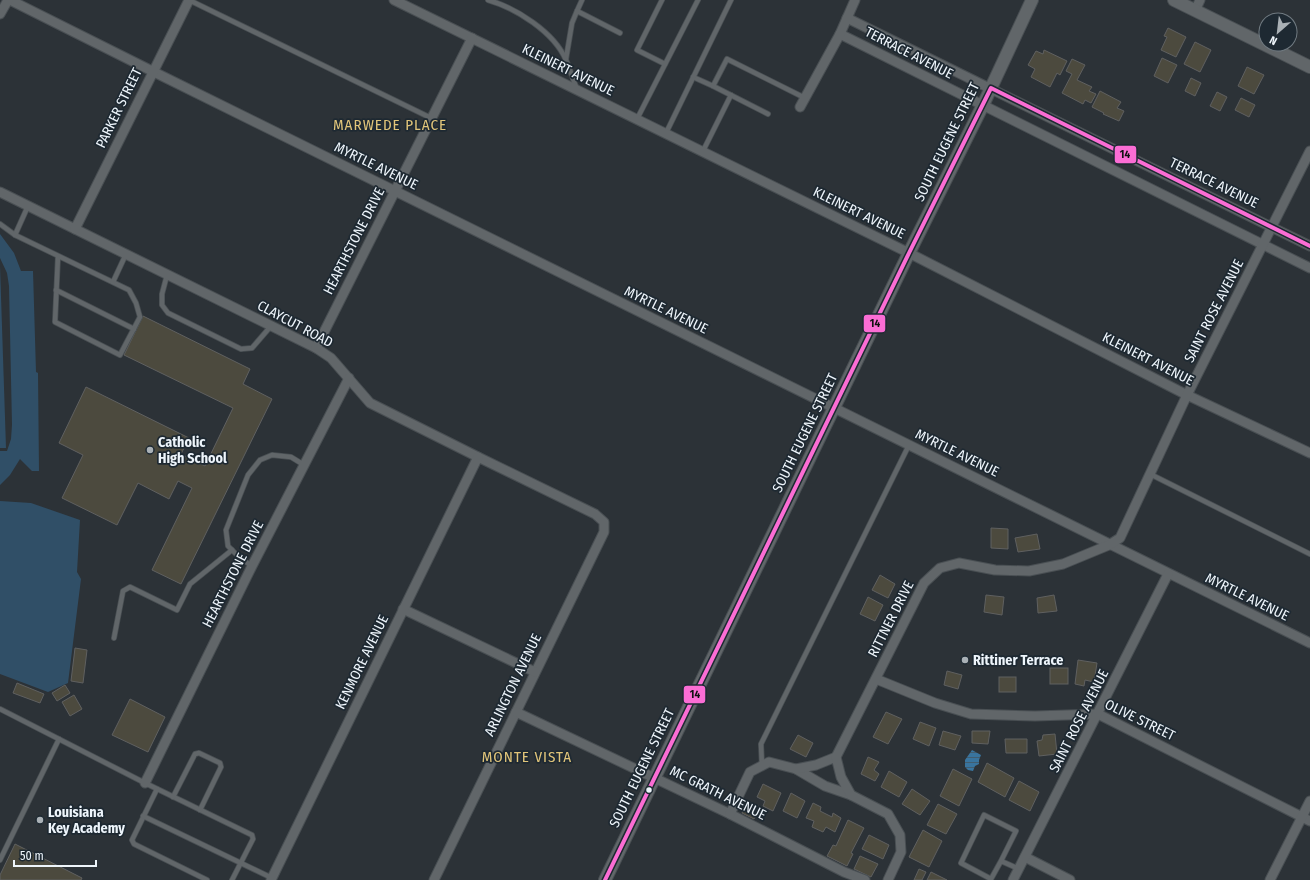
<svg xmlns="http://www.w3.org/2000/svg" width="1310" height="880" viewBox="0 0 1310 880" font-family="'Fira Sans Condensed',sans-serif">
<defs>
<pattern id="water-rules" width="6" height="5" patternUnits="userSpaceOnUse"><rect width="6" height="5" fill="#39749e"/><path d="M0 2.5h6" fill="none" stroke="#415d70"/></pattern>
</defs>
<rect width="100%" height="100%" fill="#2c3237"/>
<g fill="#304f67">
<path d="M0,234L14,253L21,271H33L36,372L38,373L39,471H32L20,459L10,475L0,485V451H7L11,439L12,425L9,286L7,273L0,258Z"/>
<path d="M0,266L6,448H0Z"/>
<path d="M0,501L31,503L80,520L77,572L81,579L68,683L48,692L0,674Z"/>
</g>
<path fill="url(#water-rules)" d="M972,750L981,755L979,760V764L975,766L973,771L968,770L965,767V760Z"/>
<g fill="#4c4a3e" stroke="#5f6060">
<path d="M1168,28L1186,37L1176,57L1161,50L1167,37L1164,36Z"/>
<path d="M1195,42L1211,50L1200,72L1184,64Z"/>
<path d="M1044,50L1067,61L1060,75L1057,73L1050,87L1031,77L1035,69L1028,65L1036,51L1043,54Z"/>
<path d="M1162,58L1177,65L1168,83L1154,76Z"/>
<path d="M1072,59L1085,65L1077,80L1092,87L1089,91L1096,94L1091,103L1085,100L1083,104L1062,93L1072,74L1066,71Z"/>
<path d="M1247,67L1264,75L1254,94L1238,86Z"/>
<path d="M1191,78L1201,83L1195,96L1185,91Z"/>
<path d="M1100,91L1121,102L1117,108L1124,111L1119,121L1103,114L1104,113L1092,107Z"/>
<path d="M1217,92L1227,97L1220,111L1210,106Z"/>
<path d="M1241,98L1255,105L1249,117L1235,110Z"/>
<path d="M143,316L250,369L243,384L272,399L181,584L152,570L192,488L178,481L169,499L138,483L117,525L62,498L83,455L59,443L86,387L189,438L181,454L205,466L233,408L124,355Z"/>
<path d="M991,528L1008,529V549L991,548Z"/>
<path d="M1037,534L1040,549L1018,552L1015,538Z"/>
<path d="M880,575L895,584L888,598L872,590Z"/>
<path d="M986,595L1004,597L1002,615L984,612Z"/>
<path d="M1054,595L1057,611L1038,613L1037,598Z"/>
<path d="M868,597L883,605L875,621L860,614Z"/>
<path d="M75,648L87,650L83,683L71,681Z"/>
<path d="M1078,660L1097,663L1094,682L1085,680L1084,686L1075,684Z"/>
<rect x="1050" y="668" width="18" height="16"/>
<path d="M947,671L962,675L958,689L944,685Z"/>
<rect x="999" y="677" width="17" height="15"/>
<path d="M17,683L44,694L40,703L13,693Z"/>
<path d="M65,685L70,693L57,701L52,693Z"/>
<path d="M74,695L82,709L70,716L62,702Z"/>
<path d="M130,699L165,717L148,752L112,735Z"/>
<path d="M886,712L902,719L888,744L873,737Z"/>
<path d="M920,722L936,728L929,746L913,739Z"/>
<path d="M943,731L961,736L955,750L939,745Z"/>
<path d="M972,731H990L988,744L972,743Z"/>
<path d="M1055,734L1057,754L1039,756L1037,741L1042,740L1043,735Z"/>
<path d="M798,735L813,743L806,757L790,749Z"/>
<path d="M1005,739H1027V753H1006Z"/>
<path d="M868,757L879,762L874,770L879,774L875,781L861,774Z"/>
<path d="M987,763L1014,778L1005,797L978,782Z"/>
<path d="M953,769L972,779L959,806L940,796Z"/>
<path d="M889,771L907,782L899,797L881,787Z"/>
<path d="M1019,781L1039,792L1030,811L1009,800Z"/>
<path d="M763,784L781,793L773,811L763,806L765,801L757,797Z"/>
<path d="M912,789L930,801L920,815L902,804Z"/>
<path d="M791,793L805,801L797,818L783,811Z"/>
<path d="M747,801L760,807L754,819L742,813Z"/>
<path d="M813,803L821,807L820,811L832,817L833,813L841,818L835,832L826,827L823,832L812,827L814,821L806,818Z"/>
<path d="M938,804L957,814L946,834L927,825Z"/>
<path d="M848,820L864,828L851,853L853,854L847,866L827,856L833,845L836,846Z"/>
<path d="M923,830L942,841L929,867L909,857Z"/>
<path d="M869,835L889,845L883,859L862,849Z"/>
<path d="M15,844L82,878L81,880H0V875Z"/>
<path d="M860,856L878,864L871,877L854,869Z"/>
<path d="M919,869L926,872L922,880H914Z"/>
<path d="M931,872L947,880H927Z"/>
</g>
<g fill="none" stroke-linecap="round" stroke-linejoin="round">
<defs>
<g id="service">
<path d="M189,0L431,118"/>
<path d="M488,0C516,8 554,32 566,60C570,69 573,80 577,89"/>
<path d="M662,0L637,50L665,64"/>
<path d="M577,11L582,0"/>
<path d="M566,59L572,23L577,11L620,33"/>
<path d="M693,77L713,86"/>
<path d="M768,114L713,86L727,59L805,98"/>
<path d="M637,119L698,0"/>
<path d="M666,133L731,0"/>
<path d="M703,151L731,95"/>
<path d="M28,206L15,235L129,290L136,303L140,317L120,355L55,322L58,256"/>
<path d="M0,224L15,235"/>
<path d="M167,275L162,294V305L168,313L241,349L252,348L271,326"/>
<path d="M113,282L126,254"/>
<path d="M56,290L134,329"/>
<path d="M1150,474L1310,554"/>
<path d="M252,566L240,558L228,546L226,530L248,475L260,460L272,455L291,457L304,465"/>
<path d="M114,638L123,591L130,587L177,610L190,584L232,550"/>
<path d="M0,709L145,783L252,835L253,839L232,880"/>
<path d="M762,766L761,744L909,445"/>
<path d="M157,789L132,840L134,844L207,880"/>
<path d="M173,797L195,754L199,753L220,763L221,767L200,810"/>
<path d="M143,816L272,878"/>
<path d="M0,860L59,739"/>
<path d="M1001,861L1016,831L984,815L961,863L991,879L1001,861L1019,869"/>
</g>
<g id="minor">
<path d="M10,0L152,71L1310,643"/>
<path d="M394,0L909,253L1187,395L1310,453"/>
<path d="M1195,11L1200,0"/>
<path d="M0,14L8,0"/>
<path d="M847,18L1310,246"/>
<path d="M840,34L1310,268"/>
<path d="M800,107L840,34L855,0"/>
<path d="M0,192L316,348L331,358L370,403L478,457L595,514L604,522V532L434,880"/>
<path d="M75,229L189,0"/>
<path d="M316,348L472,38"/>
<path d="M403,609L535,672"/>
<path d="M876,679L935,703L971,714L1035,716L1098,714L1310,821"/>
<path d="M516,712L730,814L844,872L865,880"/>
<path d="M796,769L825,786L851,795"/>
<path d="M145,783L252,566L349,378"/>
<path d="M730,814L750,772L769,762L796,769L816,765L836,757"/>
<path d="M1025,857L1070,880"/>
<path d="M271,880L478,457"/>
<path d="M888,880L901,852L900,835L888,814L851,795L841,777L836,757L924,583L940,568L959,563L995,570L1029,571L1063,564L1109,545L1120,538L1187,395L1310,151"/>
<path d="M1013,880L1168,574"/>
<path d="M1270,880L1310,801"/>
</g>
<g id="tertiary">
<path d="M1174,0L1310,67"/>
<path d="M605,880L909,253L983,105L1032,0"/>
</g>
</defs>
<use href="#service" stroke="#494f53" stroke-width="6"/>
<use href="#minor" stroke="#494f53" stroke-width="11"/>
<use href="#tertiary" stroke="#494f53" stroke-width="14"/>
<use href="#service" stroke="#616669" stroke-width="4.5"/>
<use href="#minor" stroke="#616669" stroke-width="9"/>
<use href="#tertiary" stroke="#616669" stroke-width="12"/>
<defs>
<path id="bus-1" d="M605,880L909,253L991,88L1310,246"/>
</defs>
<use href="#bus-1" stroke="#1e2932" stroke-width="7"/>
<use href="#bus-1" stroke="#fb6dd4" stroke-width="4"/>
</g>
<g fill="#aab1b6" stroke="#1e2932" stroke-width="1.5">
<circle cx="150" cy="450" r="4"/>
<circle cx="965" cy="660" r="4"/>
<circle cx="40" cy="820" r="4"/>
</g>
<circle fill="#eef5fb" stroke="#1e2932" stroke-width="1.5" cx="649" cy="790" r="3.5"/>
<g text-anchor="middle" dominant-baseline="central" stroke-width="3.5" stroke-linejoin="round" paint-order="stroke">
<g font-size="14" fill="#eef5fb" stroke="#1e2932">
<text transform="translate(909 53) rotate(27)">TERRACE AVENUE</text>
<text transform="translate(568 70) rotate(26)">KLEINERT AVENUE</text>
<text transform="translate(119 108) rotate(-64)">PARKER STREET</text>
<text transform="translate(947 142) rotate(-64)">SOUTH EUGENE STREET</text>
<text transform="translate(376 166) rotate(26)">MYRTLE AVENUE</text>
<text transform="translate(1214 183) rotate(26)">TERRACE AVENUE</text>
<text transform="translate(859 213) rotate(26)">KLEINERT AVENUE</text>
<text transform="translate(354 241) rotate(-63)">HEARTHSTONE DRIVE</text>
<text transform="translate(666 310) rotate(26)">MYRTLE AVENUE</text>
<text transform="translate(1214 311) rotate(-63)">SAINT ROSE AVENUE</text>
<text transform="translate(295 324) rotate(28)">CLAYCUT ROAD</text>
<text transform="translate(1148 359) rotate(27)">KLEINERT AVENUE</text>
<text transform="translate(805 433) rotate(-64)">SOUTH EUGENE STREET</text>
<text transform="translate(957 453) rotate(26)">MYRTLE AVENUE</text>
<text transform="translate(233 574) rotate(-63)">HEARTHSTONE DRIVE</text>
<text transform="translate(1247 597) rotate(26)">MYRTLE AVENUE</text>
<text transform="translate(891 619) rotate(-63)">RITTNER DRIVE</text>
<text transform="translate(362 662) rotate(-64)">KENMORE AVENUE</text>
<text transform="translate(513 685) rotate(-64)">ARLINGTON AVENUE</text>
<text transform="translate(1140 720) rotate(26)">OLIVE STREET</text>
<text transform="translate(1079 721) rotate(-63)">SAINT ROSE AVENUE</text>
<text transform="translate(642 768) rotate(-64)">SOUTH EUGENE STREET</text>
<text transform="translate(718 793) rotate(26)">MC GRATH AVENUE</text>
</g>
<g font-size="14" font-weight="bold" fill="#eef5fb" stroke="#1e2932" text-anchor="start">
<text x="158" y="442">Catholic<tspan x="158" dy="16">High School</tspan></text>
<text x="973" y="660">Rittiner Terrace</text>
<text x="48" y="812">Louisiana<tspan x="48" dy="16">Key Academy</tspan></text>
</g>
<g font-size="15" letter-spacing="1" fill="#e1c57a" stroke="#1e2932">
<text x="390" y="125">MARWEDE PLACE</text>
<text x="527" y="757">MONTE VISTA</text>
</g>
</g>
<g stroke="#1e2932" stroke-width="1.5">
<rect x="1114" y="145" width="23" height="19" rx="4" fill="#fb6dd4"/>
<rect x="863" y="314" width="23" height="19" rx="4" fill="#fb6dd4"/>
<rect x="683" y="685" width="23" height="19" rx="4" fill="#fb6dd4"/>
</g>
<g font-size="11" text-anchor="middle" font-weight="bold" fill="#111">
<text x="1125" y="158">14</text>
<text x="875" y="327">14</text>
<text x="695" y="698">14</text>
</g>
<g transform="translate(1278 32) rotate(208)"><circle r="19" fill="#1e2932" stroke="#717b82"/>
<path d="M0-3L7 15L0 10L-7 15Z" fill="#aab1b6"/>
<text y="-6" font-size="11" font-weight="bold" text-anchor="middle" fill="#eef5fb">N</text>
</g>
<path d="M14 860v6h82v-6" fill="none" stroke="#eef5fb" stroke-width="2"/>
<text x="20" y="860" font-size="12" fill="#eef5fb" stroke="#1e2932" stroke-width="3" paint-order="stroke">50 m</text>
</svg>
